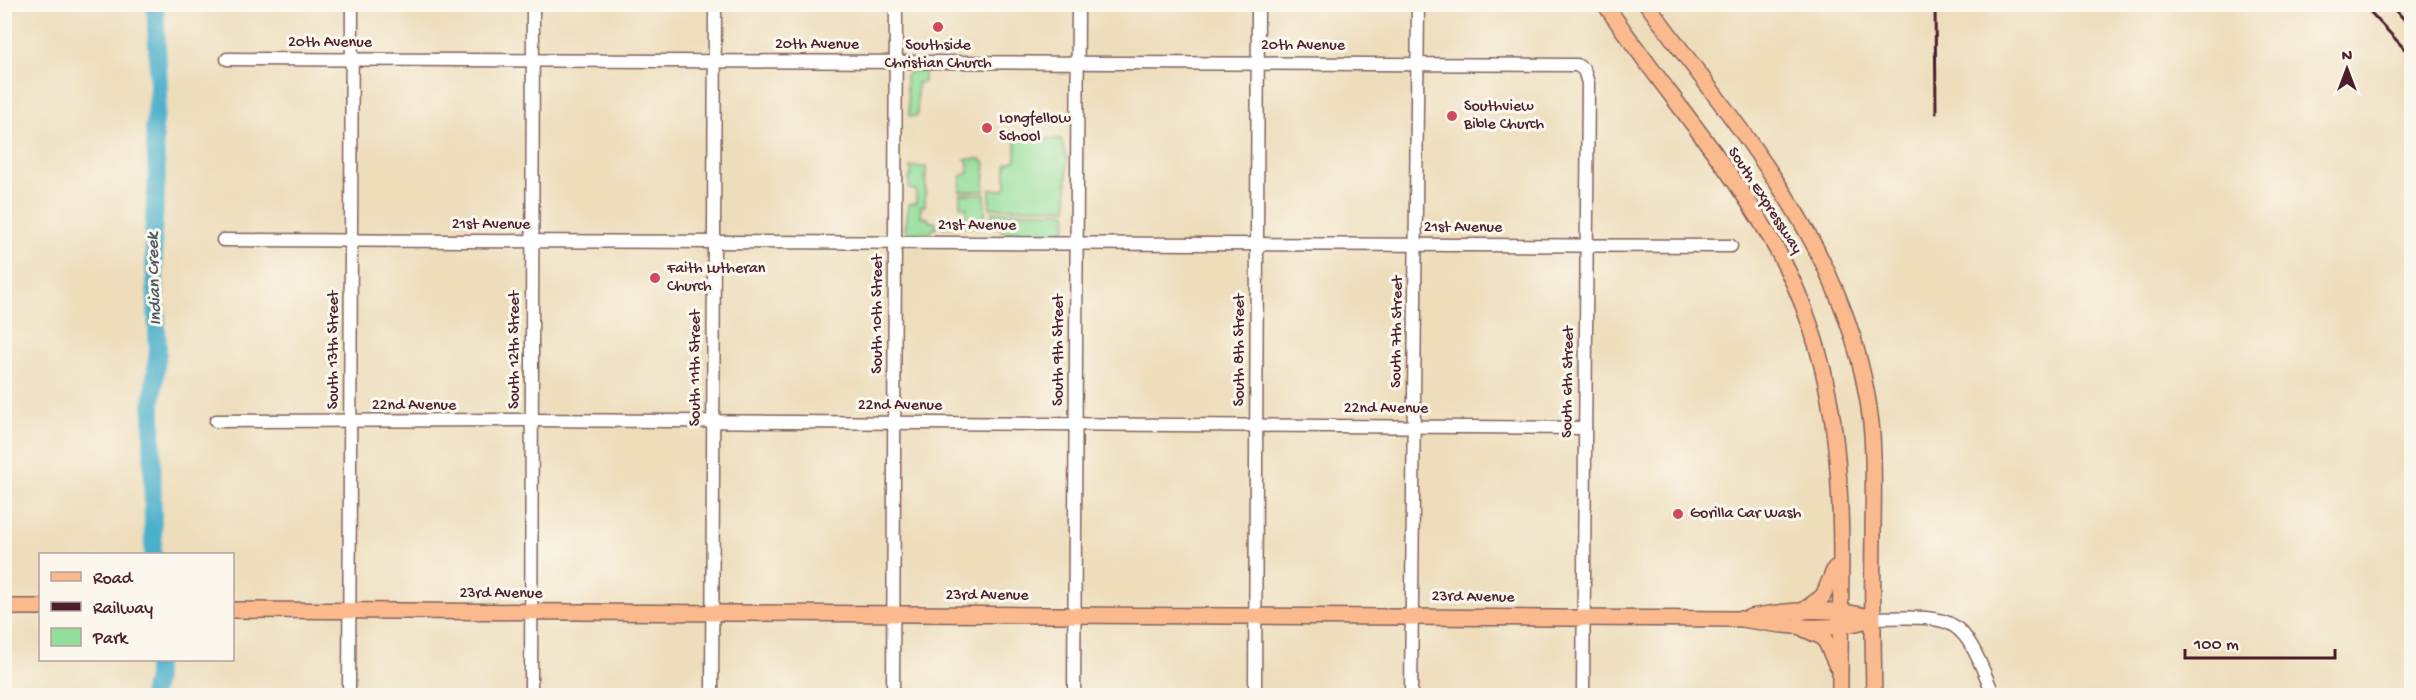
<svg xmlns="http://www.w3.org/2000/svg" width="2416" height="700" viewBox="0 0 2416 700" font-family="'Gochi Hand',sans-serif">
<rect width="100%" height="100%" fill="#fbf7ec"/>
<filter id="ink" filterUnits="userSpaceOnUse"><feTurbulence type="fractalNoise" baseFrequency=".0167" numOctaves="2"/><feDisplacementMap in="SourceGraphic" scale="12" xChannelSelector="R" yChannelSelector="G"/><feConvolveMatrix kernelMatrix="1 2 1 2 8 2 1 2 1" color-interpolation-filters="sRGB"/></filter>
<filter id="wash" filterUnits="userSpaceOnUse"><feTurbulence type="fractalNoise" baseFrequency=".008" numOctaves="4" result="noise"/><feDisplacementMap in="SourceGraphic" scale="24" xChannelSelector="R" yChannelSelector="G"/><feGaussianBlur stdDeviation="1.35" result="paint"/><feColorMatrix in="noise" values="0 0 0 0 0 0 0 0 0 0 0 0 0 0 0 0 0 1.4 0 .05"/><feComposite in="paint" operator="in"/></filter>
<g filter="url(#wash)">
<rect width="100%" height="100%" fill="#edddbb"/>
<g fill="#93de9a" stroke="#6e7e62" stroke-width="1.5">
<path d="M912,70H924V82L917,83V116H909C909,102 906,90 906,76Z"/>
<path d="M1016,139H1061L1067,159V208H990V189L1003,190L1006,186V164L1016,160Z"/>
<path d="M965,159H980L985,163L984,191H960L961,176L968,173V162Z"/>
<path d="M910,167H926L925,206H921V217L928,218L929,222H935L937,227L929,233H908L905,230L909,204L916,203V190L909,189V176H912Z"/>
<path d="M960,194H985V226L970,227V221H967V227H942V218H964L966,215L967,208L960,206Z"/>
<path d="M992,212H1067L1066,226L1060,233H1005L998,227L990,226Z"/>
</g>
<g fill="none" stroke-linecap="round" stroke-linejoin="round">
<g stroke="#4cb0cb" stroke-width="18">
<path d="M153,554L152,403L158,351L153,235L157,175L154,128L159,90L155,4"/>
<path d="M152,696L156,678V660"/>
</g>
</g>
</g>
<g filter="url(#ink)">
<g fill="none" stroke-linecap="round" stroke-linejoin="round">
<defs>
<g id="minor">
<path d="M227,59L1577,65L1584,70L1588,83L1583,696"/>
<path d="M223,240L1731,246"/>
<path d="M216,421L531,420L1585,428"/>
<path d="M1872,618C1959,616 1961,614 1994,696"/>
<path d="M349,696L352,4"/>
<path d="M531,696L533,4"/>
<path d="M712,696L715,4"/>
<path d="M893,696L896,4"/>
<path d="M1074,696L1078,4"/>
<path d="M1255,696L1258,4"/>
<path d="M1411,696L1418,4"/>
</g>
<g id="major">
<path d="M1605,4C1663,91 1740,174 1786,267C1855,405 1839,546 1840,696"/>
<path d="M1647,4C1743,136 1852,254 1871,423C1875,461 1873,499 1873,537C1872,590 1873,642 1874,696"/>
<path d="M4,607H40"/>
<path d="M232,610L1742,619C1783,626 1833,634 1872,618"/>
<path d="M1800,613L1823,596L1835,568"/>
<path d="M1750,617C1789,610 1835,607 1872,618"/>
<path d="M1804,629L1824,638L1836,664"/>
</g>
</defs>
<use href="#minor" stroke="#83625d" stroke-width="15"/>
<use href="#major" stroke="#83625d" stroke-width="18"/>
<use href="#minor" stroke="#fff" stroke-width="12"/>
<use href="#major" stroke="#fbba8d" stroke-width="15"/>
<g stroke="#4a1f2b" stroke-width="3">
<path d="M1935,4L1936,113"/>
<path d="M2363,4L2412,57"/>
<path d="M2390,4L2412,28"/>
</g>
</g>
</g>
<g fill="#d1495b" stroke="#fbf7ec" stroke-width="2">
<circle cx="938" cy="27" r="6"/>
<circle cx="1452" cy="116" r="6"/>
<circle cx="987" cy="128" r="6"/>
<circle cx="655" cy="278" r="6"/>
<circle cx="1678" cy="514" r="6"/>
</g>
<g text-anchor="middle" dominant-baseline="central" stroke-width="6" stroke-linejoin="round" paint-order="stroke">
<g font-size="16" fill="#4a1f2b" stroke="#fbf7ec">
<text x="330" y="43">20th Avenue</text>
<text x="817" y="45">20th Avenue</text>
<text x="1303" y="46">20th Avenue</text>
<text transform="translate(1764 201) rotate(57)">South Expressway</text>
<text x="491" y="225">21st Avenue</text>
<text x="977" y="226">21st Avenue</text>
<text x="1463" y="228">21st Avenue</text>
<text transform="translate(878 314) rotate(-90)">South 10th Street</text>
<text transform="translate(1398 332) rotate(-89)">South 7th Street</text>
<text transform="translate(334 350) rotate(-90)">South 13th Street</text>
<text transform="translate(515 350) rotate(-90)">South 12th Street</text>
<text transform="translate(1059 350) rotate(-90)">South 9th Street</text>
<text transform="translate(1240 350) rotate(-90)">South 8th Street</text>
<text transform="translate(696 368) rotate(-90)">South 11th Street</text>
<text transform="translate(1569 382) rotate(-89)">South 6th Street</text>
<text x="414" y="406">22nd Avenue</text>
<text x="900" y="406">22nd Avenue</text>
<text x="1386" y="409">22nd Avenue</text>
<text x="501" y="594">23rd Avenue</text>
<text x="987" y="596">23rd Avenue</text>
<text transform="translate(1473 598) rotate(1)">23rd Avenue</text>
</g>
<g font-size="16" fill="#4a1f2b" stroke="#fbf7ec" text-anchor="start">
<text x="938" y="46" text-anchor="middle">Southside<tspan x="938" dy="18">Christian Church</tspan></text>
<text x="1464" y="107">Southview<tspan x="1464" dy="18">Bible Church</tspan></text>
<text x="999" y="119">Longfellow<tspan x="999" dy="18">School</tspan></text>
<text x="667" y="269">Faith Lutheran<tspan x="667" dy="18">Church</tspan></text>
<text x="1690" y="514">Gorilla Car Wash</text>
</g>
<g font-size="18" font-style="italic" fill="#4b596b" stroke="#fbf7ec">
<text transform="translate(155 279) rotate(-92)">Indian Creek</text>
</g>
</g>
<rect width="2416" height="700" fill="none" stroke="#fbf7ec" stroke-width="24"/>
<rect x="39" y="553" width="195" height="108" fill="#fbf7ec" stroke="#b4a19f" stroke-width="1.5"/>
<rect x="51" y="572" width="30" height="9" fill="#fbba8d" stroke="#b4a19f" stroke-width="1.5"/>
<text x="93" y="583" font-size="18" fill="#4a1f2b">Road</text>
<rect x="51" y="602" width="30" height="9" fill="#4a1f2b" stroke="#b4a19f" stroke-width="1.5"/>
<text x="93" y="613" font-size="18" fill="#4a1f2b">Railway</text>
<rect x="51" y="628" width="30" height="18" fill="#93de9a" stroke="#b4a19f" stroke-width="1.5"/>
<text x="93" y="643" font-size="18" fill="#4a1f2b">Park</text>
<g transform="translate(2347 69)" stroke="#fbf7ec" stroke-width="4.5" paint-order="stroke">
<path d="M0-4.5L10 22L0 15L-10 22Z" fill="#4a1f2b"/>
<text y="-9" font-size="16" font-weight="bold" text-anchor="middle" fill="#4a1f2b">N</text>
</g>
<path d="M2185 649v9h150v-9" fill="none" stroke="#4a1f2b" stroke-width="3"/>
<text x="2194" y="649" font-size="18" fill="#4a1f2b" stroke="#fbf7ec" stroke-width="4.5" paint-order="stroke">100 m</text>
</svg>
